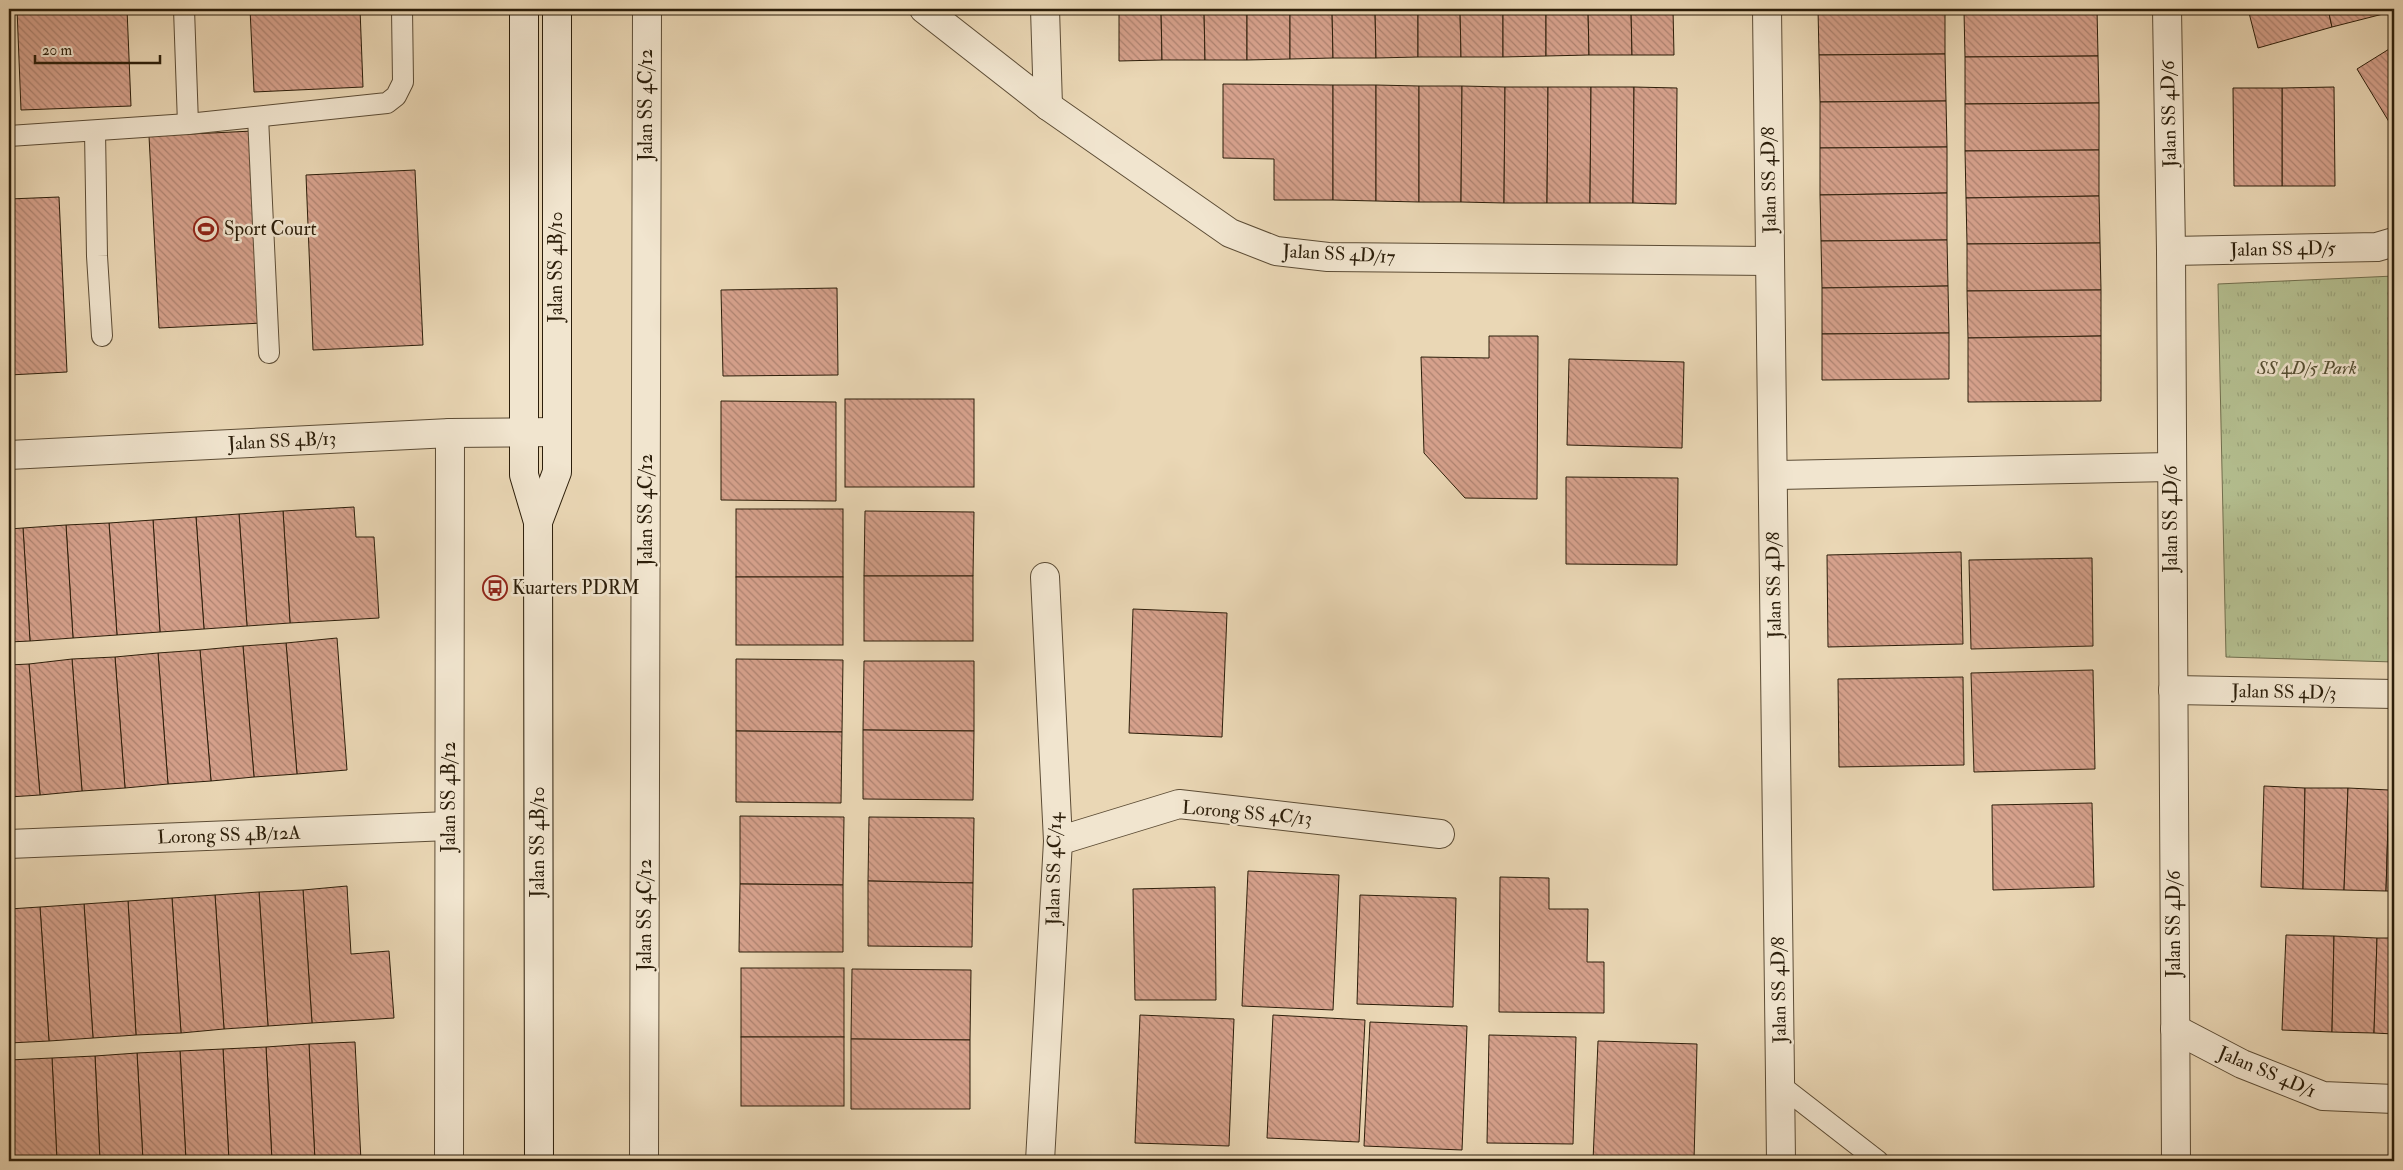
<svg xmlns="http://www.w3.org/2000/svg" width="2403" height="1170" viewBox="0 0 2403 1170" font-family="'IM FELL Double Pica',serif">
<defs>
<pattern id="park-tufts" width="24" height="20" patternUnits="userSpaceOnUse" patternTransform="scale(1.25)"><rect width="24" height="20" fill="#b4bf90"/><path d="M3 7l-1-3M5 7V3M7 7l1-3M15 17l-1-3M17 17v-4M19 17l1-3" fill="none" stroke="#9ba47b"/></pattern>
<pattern id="building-back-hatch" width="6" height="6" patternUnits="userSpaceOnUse" patternTransform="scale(1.25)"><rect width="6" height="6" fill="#d6a18c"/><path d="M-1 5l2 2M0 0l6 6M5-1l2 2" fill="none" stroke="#ae8371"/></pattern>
</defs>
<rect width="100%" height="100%" fill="#ead7b5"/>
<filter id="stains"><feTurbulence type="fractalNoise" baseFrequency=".004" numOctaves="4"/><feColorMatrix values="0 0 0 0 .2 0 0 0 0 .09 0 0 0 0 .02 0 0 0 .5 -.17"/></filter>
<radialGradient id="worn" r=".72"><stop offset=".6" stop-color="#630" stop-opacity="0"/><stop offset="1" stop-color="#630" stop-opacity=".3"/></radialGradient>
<path fill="url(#park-tufts)" stroke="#706e4d" d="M2394,276V662L2226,657L2218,284Z"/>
<g fill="url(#building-back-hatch)" stroke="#2c1e0a">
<path d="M17,9H127L131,106L21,110Z"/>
<path d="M250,9H360L363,87L254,92Z"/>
<path d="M1119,9H1161L1162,60L1119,61Z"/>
<path d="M1161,9H1204L1205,60H1162Z"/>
<path d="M1204,9H1247V60H1205Z"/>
<path d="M1247,9H1290V59L1247,60Z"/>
<path d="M1290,9H1332L1333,58L1290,59Z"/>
<path d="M1332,9H1375L1376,58H1333Z"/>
<path d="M1375,9H1418V57L1376,58Z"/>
<path d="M1418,9H1460L1461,57H1418Z"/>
<path d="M1460,9H1503V57H1461Z"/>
<path d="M1503,9H1546V56L1503,57Z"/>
<path d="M1546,9H1588L1589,55L1546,56Z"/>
<path d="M1588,9H1631L1632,55H1589Z"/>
<path d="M1631,9H1673L1674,55H1632Z"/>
<path d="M1818,9H1945V54L1819,55Z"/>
<path d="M1964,9H2097L1964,11Z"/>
<path d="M2097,9L2098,56L1965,57L1964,11Z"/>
<path d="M2248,9H2328L2332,27L2258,48Z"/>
<path d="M2328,9H2382L2383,14L2332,27Z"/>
<path d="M2394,46V130L2357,69Z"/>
<path d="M1945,54L1946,101L1820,102L1819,55Z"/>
<path d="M2098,56L2099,103L1965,104V57Z"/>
<path d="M1223,84L1333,85V200H1274V159L1223,158Z"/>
<path d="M1333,85H1376V201L1333,200Z"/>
<path d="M1376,85L1419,86V202L1376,201Z"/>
<path d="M1419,86H1462L1461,202H1419Z"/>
<path d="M1462,86L1505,87L1504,203L1461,202Z"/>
<path d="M1505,87H1548L1547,203H1504Z"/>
<path d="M1548,87H1591L1590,203H1547Z"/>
<path d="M1591,87H1634L1633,203H1590Z"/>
<path d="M1634,87L1677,88L1676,204L1633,203Z"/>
<path d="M2334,87L2335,186H2282V88Z"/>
<path d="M2233,88H2282V186H2234Z"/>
<path d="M1946,101L1947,147L1820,148V102Z"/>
<path d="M2099,103V150L1965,151V104Z"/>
<path d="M253,131L263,323L159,328L149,136Z"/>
<path d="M1947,147V193L1820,195V148Z"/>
<path d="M2099,150V196L1966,198L1965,151Z"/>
<path d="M415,170L423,345L313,350L306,175Z"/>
<path d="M1947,193V240L1821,241L1820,195Z"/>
<path d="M2099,196L2100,243L1967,244L1966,198Z"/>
<path d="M59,197L67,372L9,375V199Z"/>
<path d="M1947,240L1948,286L1822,288L1821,241Z"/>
<path d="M2100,243L2101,290L1967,291V244Z"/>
<path d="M1948,286L1949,333L1822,334V288Z"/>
<path d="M837,288L838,375L723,376L721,290Z"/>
<path d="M2101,290V336L1968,338L1967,291Z"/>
<path d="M1949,333V379L1822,380V334Z"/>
<path d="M1489,336H1538L1537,499L1465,498L1424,453L1421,357L1489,358Z"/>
<path d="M2101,336V401L1968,402V338Z"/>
<path d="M1569,359L1684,362L1682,448L1567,445Z"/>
<rect x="845" y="399" width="129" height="88"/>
<path d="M721,401L836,402V501L721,500Z"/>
<path d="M1566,477L1678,478L1677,565L1566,564Z"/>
<path d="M354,507L356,537H374L379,618L290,623L283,511Z"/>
<rect x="736" y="509" width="107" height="68"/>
<path d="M283,511L290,623L247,626L239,514Z"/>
<path d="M865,511L974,512L973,576H864Z"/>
<path d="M239,514L247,626L204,629L196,517Z"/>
<path d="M196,517L204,629L160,632L153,520Z"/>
<path d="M153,520L160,632L117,635L109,523Z"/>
<path d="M109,523L117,635L73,638L66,525Z"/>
<path d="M66,525L73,638L30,641L23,528Z"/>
<path d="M23,528L30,641L9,642V529Z"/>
<path d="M1961,552L1963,644L1828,647L1827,555Z"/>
<path d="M2092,558L2093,646L1971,649L1969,560Z"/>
<rect x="864" y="576" width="109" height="65"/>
<rect x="736" y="577" width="107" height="68"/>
<path d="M1133,609L1227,613L1222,737L1129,733Z"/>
<path d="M337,638L347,770L297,774L286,643Z"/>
<path d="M286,643L297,774L254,777L243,646Z"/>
<path d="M243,646L254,777L211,781L200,650Z"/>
<path d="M200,650L211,781L168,784L158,653Z"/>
<path d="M158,653L168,784L125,788L115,657Z"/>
<path d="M115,657L125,788L82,791L72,659Z"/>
<path d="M72,659L82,791L40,795L29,664Z"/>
<path d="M736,659L843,660L842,732L736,731Z"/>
<path d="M864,661H974V731L863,730Z"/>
<path d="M29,664L40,795L9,797V665Z"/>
<path d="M2093,670L2095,769L1974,772L1971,673Z"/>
<path d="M1963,677L1964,765L1839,767L1838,679Z"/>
<path d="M863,730L974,731L973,800L863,799Z"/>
<path d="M736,731L842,732L841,803L736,802Z"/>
<path d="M2264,786L2305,788L2303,889L2261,887Z"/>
<path d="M2305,788H2348L2344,890L2303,889Z"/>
<path d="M2348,788L2389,790L2386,891L2344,890Z"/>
<path d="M2389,790H2394V891H2386Z"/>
<path d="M2092,803L2094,887L1993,890L1992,805Z"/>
<path d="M740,816L844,817L843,885L740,884Z"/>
<path d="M869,817L974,818L973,883L868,881Z"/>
<path d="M1248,871L1339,875L1333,1010L1242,1006Z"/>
<path d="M1500,877L1549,878V909H1588L1587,962H1604V1013L1499,1012Z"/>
<path d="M868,881L973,883L972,947L868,946Z"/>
<path d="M740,884L843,885V952H739Z"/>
<path d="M347,886L351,954L389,951L394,1018L312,1023L303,890Z"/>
<path d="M1215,887L1216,1000H1135L1133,889Z"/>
<path d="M303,890L312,1023L268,1026L259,892Z"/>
<path d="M259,892L268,1026L224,1029L215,895Z"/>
<path d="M215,895L224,1029L181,1033L172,898Z"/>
<path d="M1360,895L1456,898L1453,1007L1357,1004Z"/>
<path d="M172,898L181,1033L136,1035L128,901Z"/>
<path d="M128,901L136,1035L93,1038L84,904Z"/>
<path d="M84,904L93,1038L49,1041L40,907Z"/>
<path d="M40,907L49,1041L9,1043V909Z"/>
<path d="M2286,935L2334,936L2332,1032L2282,1030Z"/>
<path d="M2334,936L2377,938L2374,1033L2332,1032Z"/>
<path d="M2377,938H2394V1034L2374,1033Z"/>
<rect x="741" y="968" width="103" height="69"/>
<path d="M852,969L971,970L970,1040L851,1039Z"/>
<path d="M1140,1015L1234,1019L1229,1146L1135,1143Z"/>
<path d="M1273,1015L1365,1020L1359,1142L1267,1138Z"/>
<path d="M1370,1022L1467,1026L1462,1150L1364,1146Z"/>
<path d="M1489,1035L1576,1037L1573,1144L1487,1143Z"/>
<rect x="741" y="1037" width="103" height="69"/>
<path d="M851,1039L970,1040V1109H851Z"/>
<path d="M1598,1041L1697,1044L1694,1161H1593Z"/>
<path d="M355,1042L361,1161H315L309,1044Z"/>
<path d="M309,1044L315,1161H272L266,1047Z"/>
<path d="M266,1047L272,1161H229L223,1049Z"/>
<path d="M223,1049L229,1161H186L180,1051Z"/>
<path d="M180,1051L186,1161H143L137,1053Z"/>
<path d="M137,1053L143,1161H100L95,1056Z"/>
<path d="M95,1056L100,1161H57L52,1058Z"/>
<path d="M52,1058L57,1161H14L9,1060Z"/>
<path d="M9,1063L14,1161H9Z"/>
</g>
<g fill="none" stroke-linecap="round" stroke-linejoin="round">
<defs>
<g id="lane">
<path d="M184,9L188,124"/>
<path d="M258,117L269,353"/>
<path d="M95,131L97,256L102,336"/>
<path d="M9,136L188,124L387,103L396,96L403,82L402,9"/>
<path d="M1780,1085L1878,1161"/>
</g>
<g id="street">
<path d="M924,9L1048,106L1230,233L1276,251L1328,257L1770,261"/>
<path d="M1045,9L1048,106"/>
<path d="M1767,9L1781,1161"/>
<path d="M2167,9L2171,251L2176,1161"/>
<path d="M2171,251L2377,247L2394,242"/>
<path d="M9,455L450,433L555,432"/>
<path d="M1773,475L2171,467"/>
<path d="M2173,690L2394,694"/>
<path d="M1058,841L1179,804L1440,834"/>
<path d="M9,844L449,826"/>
<path d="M2175,1029L2242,1064L2323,1096L2394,1099"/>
<path d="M449,1161L450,433"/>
<path d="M644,1161L647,9"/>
<path d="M1040,1161L1058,841L1045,577"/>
</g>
<g id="secondary">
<path d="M524,9V475L538,522L539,1161"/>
<path d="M538,522L557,472V9"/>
</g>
</defs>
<use href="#lane" stroke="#5c4c35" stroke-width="22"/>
<use href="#street" stroke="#5c4c35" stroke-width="30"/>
<use href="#secondary" stroke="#2c1e0a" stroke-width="30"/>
<use href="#lane" stroke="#f1e5cf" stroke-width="20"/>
<use href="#street" stroke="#f1e5cf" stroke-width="28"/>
<use href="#secondary" stroke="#f1e5cf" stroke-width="28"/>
</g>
<defs>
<symbol id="stadium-ring" viewBox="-11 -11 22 22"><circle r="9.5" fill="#f1e5cf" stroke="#8f2418" stroke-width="1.5"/><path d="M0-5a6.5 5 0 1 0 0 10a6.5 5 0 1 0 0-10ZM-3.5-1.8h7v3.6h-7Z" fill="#8f2418"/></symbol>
<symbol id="bus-ring" viewBox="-11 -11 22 22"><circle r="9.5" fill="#f1e5cf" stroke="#8f2418" stroke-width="1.5"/><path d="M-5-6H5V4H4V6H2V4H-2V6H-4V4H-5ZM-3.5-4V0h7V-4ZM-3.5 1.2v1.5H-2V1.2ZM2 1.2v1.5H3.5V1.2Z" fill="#8f2418"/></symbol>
</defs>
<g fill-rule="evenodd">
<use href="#stadium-ring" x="192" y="215" width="28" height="28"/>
<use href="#bus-ring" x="481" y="574" width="28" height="28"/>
</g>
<g text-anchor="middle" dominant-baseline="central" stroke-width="5" stroke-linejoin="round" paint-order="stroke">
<g font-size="19" fill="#2c1e0a" stroke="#f1e5cf">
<text transform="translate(646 105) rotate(-90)">Jalan SS 4C/12</text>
<text transform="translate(2169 114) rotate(-91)">Jalan SS 4D/6</text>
<text transform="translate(1769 180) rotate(-91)">Jalan SS 4D/8</text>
<text transform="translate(2283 249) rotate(-1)">Jalan SS 4D/5</text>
<text transform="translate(1339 254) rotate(3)">Jalan SS 4D/17</text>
<text transform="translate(556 267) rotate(-90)">Jalan SS 4B/10</text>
<text transform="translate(282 441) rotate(-3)">Jalan SS 4B/13</text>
<text transform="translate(646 510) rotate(-90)">Jalan SS 4C/12</text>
<text transform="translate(2171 519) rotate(-90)">Jalan SS 4D/6</text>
<text transform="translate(1774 585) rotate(-91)">Jalan SS 4D/8</text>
<text transform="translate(2284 692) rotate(1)">Jalan SS 4D/3</text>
<text transform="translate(449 797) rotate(-90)">Jalan SS 4B/12</text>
<text transform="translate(1247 813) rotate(5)">Lorong SS 4C/13</text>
<text transform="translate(229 835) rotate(-2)">Lorong SS 4B/12A</text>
<text transform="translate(538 842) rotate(-90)">Jalan SS 4B/10</text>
<text transform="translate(1054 869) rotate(-89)">Jalan SS 4C/14</text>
<text transform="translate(645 915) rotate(-90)">Jalan SS 4C/12</text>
<text transform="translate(2174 924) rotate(-90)">Jalan SS 4D/6</text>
<text transform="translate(1779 990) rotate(-91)">Jalan SS 4D/8</text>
<text transform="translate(2267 1072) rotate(23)">Jalan SS 4D/1</text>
</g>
<g font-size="19" fill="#2c1e0a" stroke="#f1e5cf" text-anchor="start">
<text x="224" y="229">Sport Court</text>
<text x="512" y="588">Kuarters PDRM</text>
</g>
<g font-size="19" font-style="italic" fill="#554e32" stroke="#f1e5cf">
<text x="2307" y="368">SS 4D/5 Park</text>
</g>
</g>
<rect width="2403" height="1170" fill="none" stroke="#ead7b5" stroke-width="30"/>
<rect x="10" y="10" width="2383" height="1150" fill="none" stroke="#2c1e0a" stroke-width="2.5"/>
<rect x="15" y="15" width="2373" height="1140" fill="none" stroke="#2c1e0a"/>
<path d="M35 55v8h125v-8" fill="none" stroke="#2c1e0a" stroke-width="2.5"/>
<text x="42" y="55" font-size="15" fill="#2c1e0a" stroke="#f1e5cf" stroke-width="4" paint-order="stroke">20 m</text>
<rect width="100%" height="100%" filter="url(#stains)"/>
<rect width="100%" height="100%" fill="url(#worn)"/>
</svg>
